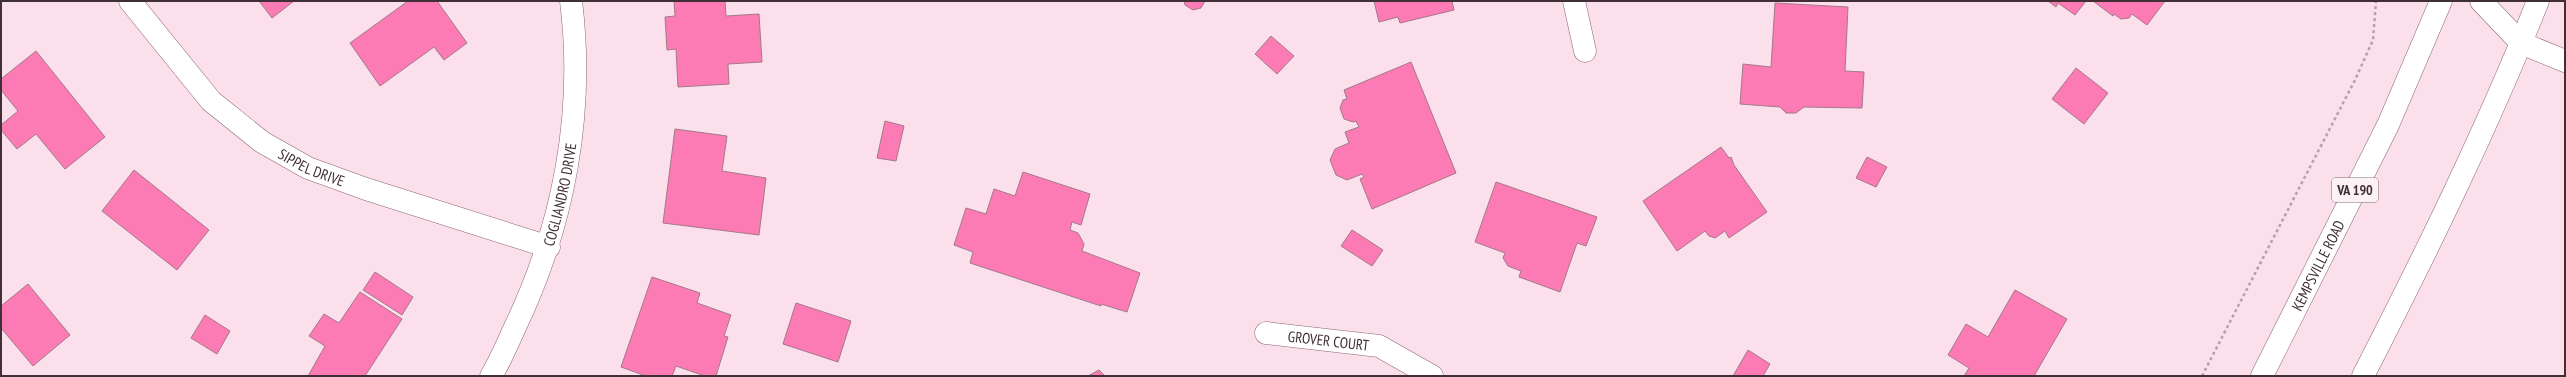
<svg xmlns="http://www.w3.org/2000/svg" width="2566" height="377" viewBox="0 0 2566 377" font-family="'PT Sans Narrow',sans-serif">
<rect width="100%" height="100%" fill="#fbdfea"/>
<g fill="#fc7bb5" stroke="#a27989">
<path d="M259,1H294L272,18Z"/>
<path d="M408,1H437L467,43L444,60L434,47L380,86L350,43Z"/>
<path d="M674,1H725L726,16L759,14L762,62L728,64L729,84L678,87L676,49L667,50L665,17L675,16Z"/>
<path d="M1184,1H1205L1201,8L1193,10L1185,5Z"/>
<path d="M1374,1H1452L1454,10L1400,23L1398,17L1379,22Z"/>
<path d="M2048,1H2086L2075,15L2058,3L2056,7Z"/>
<path d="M2093,1H2165L2147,25L2132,14L2129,18L2121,19L2114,14L2113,16Z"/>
<path d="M1775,3L1848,7L1845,71L1864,72L1862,108L1804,107L1796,113H1786L1780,107L1740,104L1743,64L1771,67Z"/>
<path d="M1271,36L1294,56L1277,74L1255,54Z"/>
<path d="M36,51L105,137L65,169L36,134L17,149L1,130V125L18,111L1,90V79Z"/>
<path d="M1411,62L1456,173L1372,209L1360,179L1364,177L1362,174L1347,180L1336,175L1330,160L1335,149L1349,143L1345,132L1359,127L1356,121L1353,122L1344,119L1340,108L1343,100L1347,99L1344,90Z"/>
<path d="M2076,68L2108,93L2084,124L2052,99Z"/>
<path d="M885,121L904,126L896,161L877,158Z"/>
<path d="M675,129L727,136L722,171L766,178L759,235L663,223Z"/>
<path d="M1721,147L1729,158L1731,157L1734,165L1767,212L1729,238L1725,231L1715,238L1709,236L1705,231L1677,251L1643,201Z"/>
<path d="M1867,157L1887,167L1876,187L1856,178Z"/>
<path d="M134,170L209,230L177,270L102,211Z"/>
<path d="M1023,172L1090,194L1081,225L1072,222L1070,230L1078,233L1084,244L1082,251L1140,273L1127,312L1101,304V306L970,263L973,252L954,245L966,208L986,214L994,189L1015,196Z"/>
<path d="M1496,182L1597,217L1586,246L1577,243L1560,292L1519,277L1521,271L1508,266L1503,258L1505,253L1475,242Z"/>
<path d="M1352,230L1383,250L1372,266L1341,246Z"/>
<path d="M375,272L413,297L402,315L363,290Z"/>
<path d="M652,277L700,293L697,303L731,315L724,336L728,337L716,376H705L676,366L672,376H646L621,367Z"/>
<path d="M28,284L70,335L33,366L1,328V306Z"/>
<path d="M2015,290L2067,319L2034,376H1964L1969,368L1948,355L1966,324L1988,337Z"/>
<path d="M360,292L402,319L365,376H308L325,346L309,336L324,314L339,323Z"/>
<path d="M796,303L851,321L838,362L783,344Z"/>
<path d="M205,315L230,331L217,354L191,338Z"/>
<path d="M1748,350L1770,364L1763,376H1733Z"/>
<path d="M1099,370L1105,376H1088Z"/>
</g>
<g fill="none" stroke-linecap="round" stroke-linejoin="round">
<defs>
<g id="minor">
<path id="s1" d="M130,1L211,101L262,142L308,168L366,189L549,247"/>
<path d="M1574,1L1585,51"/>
<path id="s2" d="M1266,333L1379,346L1432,376"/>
<path id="s3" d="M491,376C501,360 508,342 516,325C564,224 585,112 571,1"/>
</g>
<path id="tertiary" d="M2481,1L2521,43L2565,61"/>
<g id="primary">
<path id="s4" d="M2262,376L2388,125L2441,1"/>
<path d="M2363,376C2426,253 2487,129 2538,1"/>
</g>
</defs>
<use href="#minor" stroke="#8d6575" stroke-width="23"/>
<use href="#tertiary" stroke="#8d6575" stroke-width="23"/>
<use href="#primary" stroke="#8d6575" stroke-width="23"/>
<path stroke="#b79fa9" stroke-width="2.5" stroke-dasharray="3 3" stroke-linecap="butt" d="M2202,376L2355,80L2373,40L2376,1"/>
<use href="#minor" stroke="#fff" stroke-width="22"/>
<use href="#tertiary" stroke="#fff" stroke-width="22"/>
<use href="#primary" stroke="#fff" stroke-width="22"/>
</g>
<g text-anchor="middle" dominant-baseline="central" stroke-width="3.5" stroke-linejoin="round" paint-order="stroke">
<rect fill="#fcf2f6" stroke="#786a70" stroke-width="1" x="2332" y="178" width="46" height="24" rx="3"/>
<g font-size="14" font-weight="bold" fill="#402f36">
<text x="2355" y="190">VA 190</text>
</g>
<g font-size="15" fill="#402f36" stroke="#fcf2f6">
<text stroke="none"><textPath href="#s1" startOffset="250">SIPPEL DRIVE</textPath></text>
<text stroke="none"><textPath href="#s3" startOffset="195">COGLIANDRO DRIVE</textPath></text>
<text stroke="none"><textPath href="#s4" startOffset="124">KEMPSVILLE ROAD</textPath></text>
<text stroke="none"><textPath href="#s2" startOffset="63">GROVER COURT</textPath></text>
</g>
</g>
<rect width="2566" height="377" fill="none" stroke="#402f36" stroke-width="4"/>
</svg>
